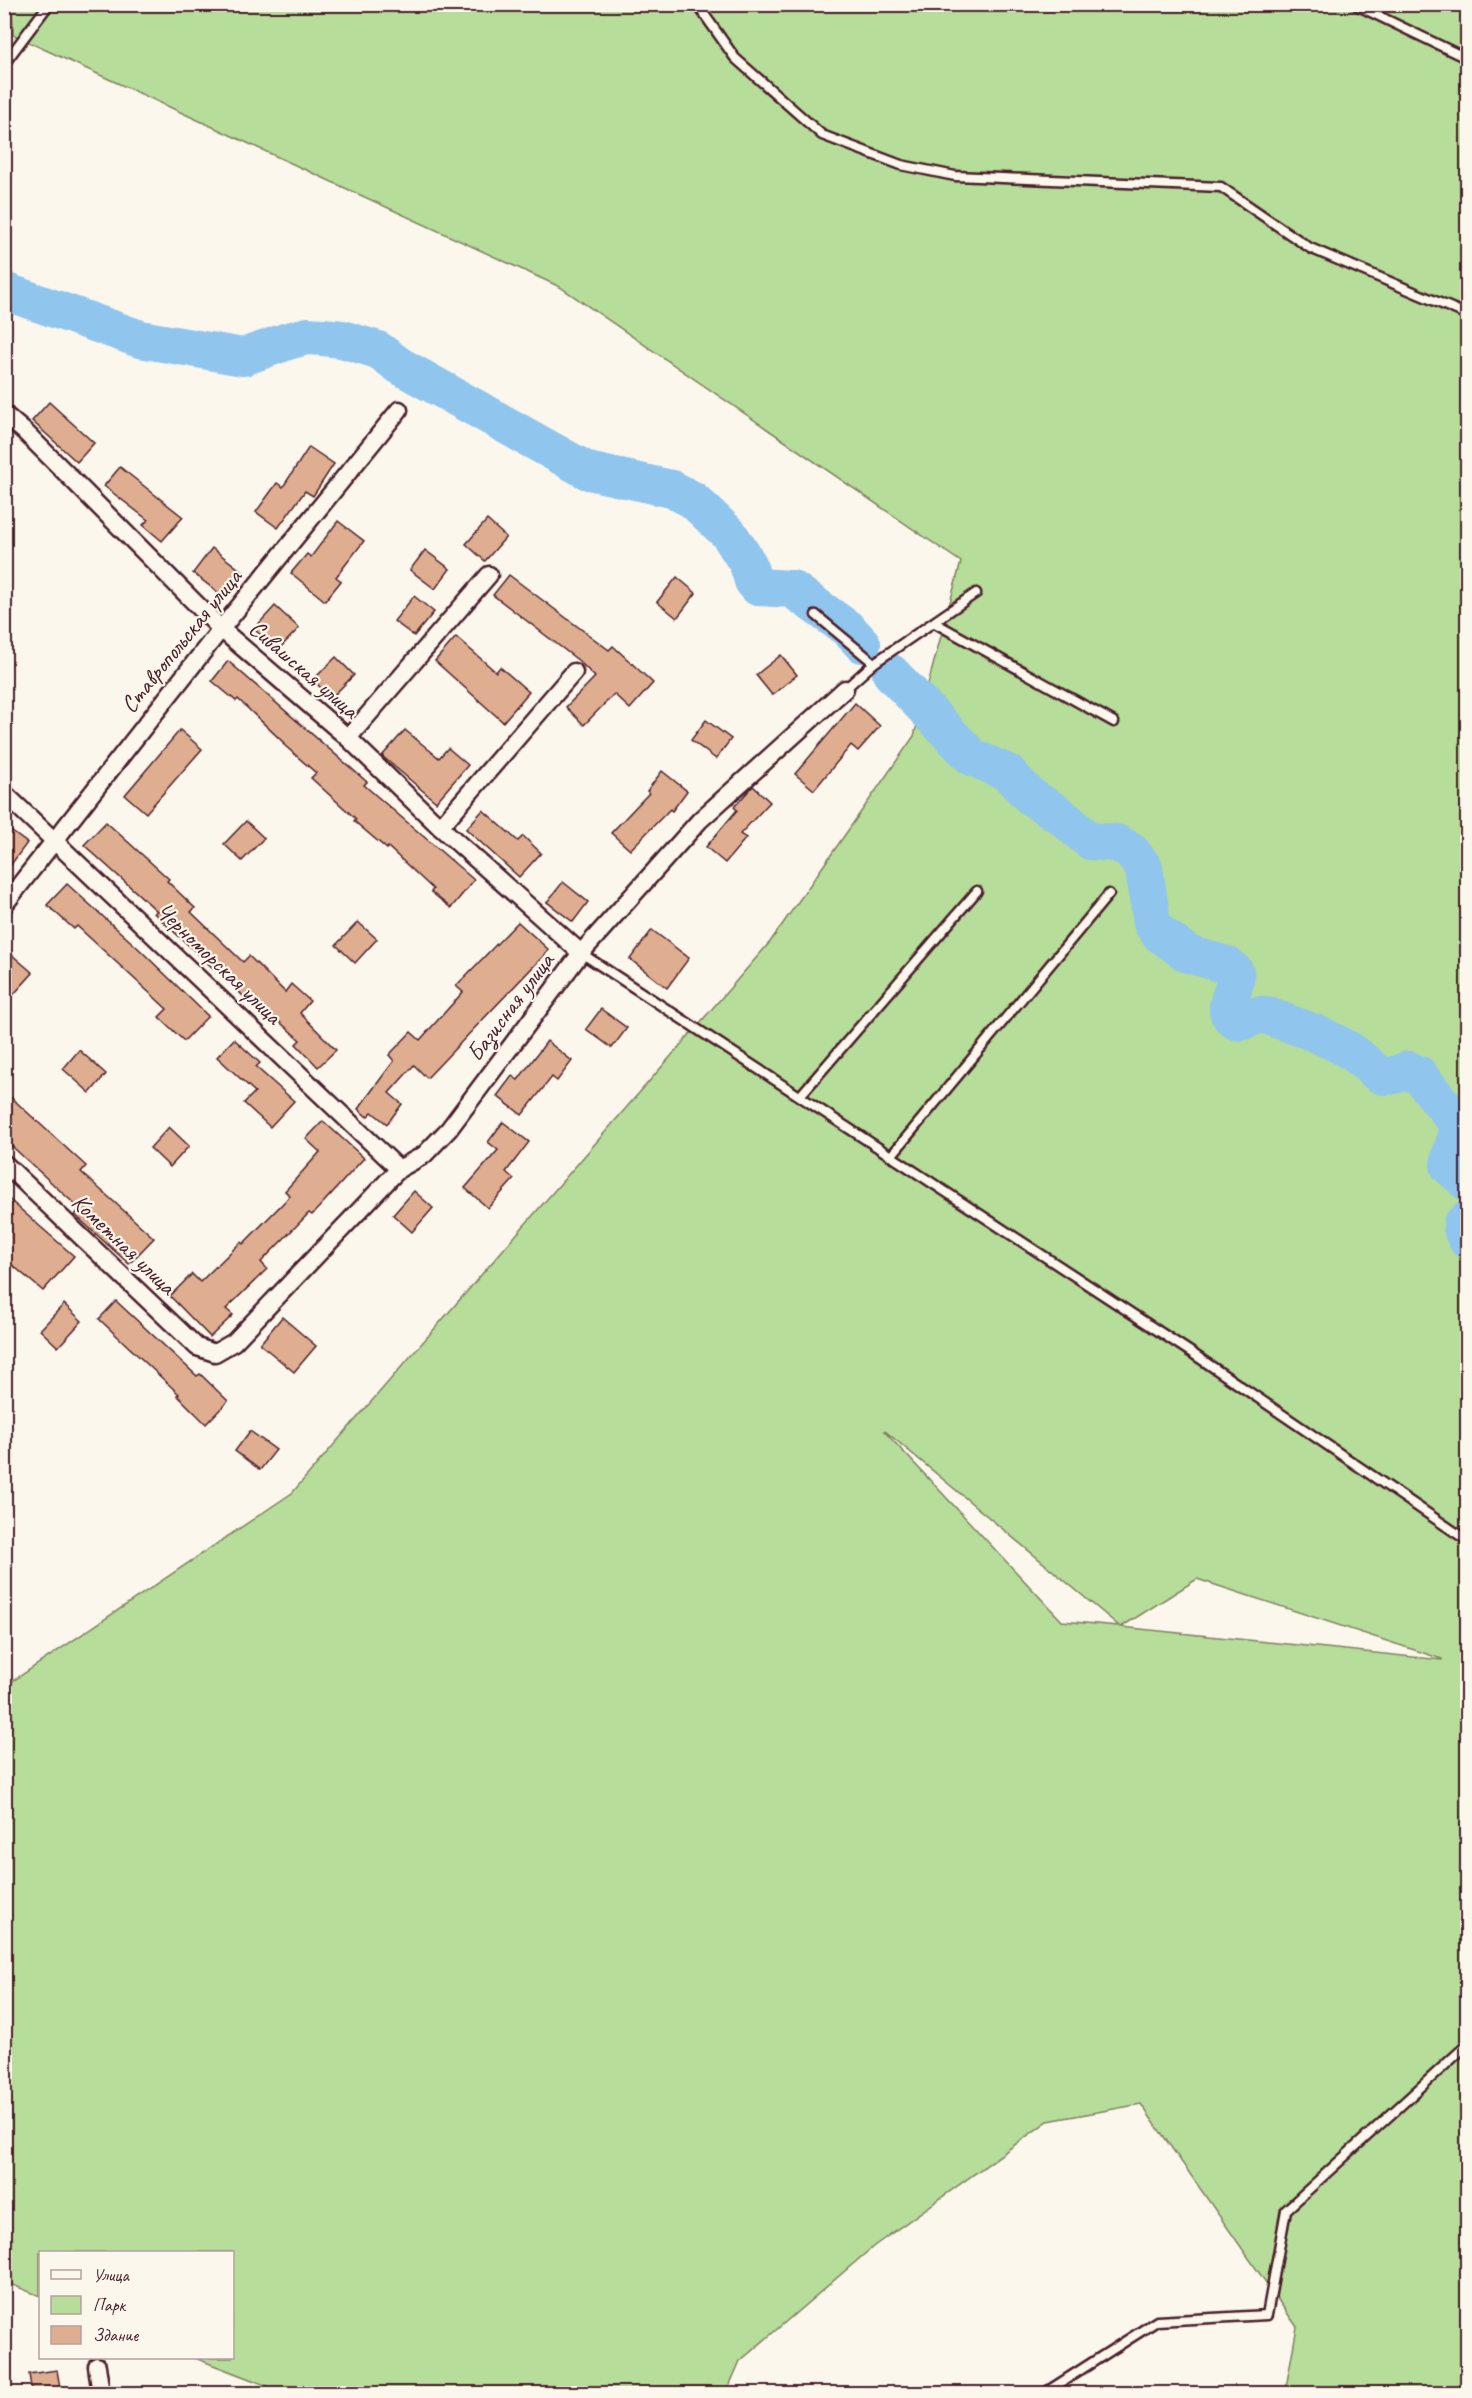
<svg xmlns="http://www.w3.org/2000/svg" width="1472" height="2398" viewBox="0 0 1472 2398" font-family="Caveat,sans-serif">
<rect width="100%" height="100%" fill="#fbf7ec"/>
<filter id="ink" filterUnits="userSpaceOnUse"><feTurbulence type="fractalNoise" baseFrequency=".0167" numOctaves="2"/><feDisplacementMap in="SourceGraphic" scale="12" xChannelSelector="R" yChannelSelector="G"/><feConvolveMatrix kernelMatrix="1 2 1 2 8 2 1 2 1" color-interpolation-filters="sRGB"/></filter>
<g filter="url(#ink)">
<path fill="#b6dd99" stroke="#807e62" stroke-width="1.5" fill-rule="evenodd" d="M12,5H1467V2393H1285L1297,2327L1141,2104L1048,2121L874,2246L740,2361L726,2393H286L195,2358H232V2252H40V2296L5,2282L4,1687L292,1493L770,942L914,736L961,562L560,287L13,35ZM884,1431H885L1119,1626L1062,1621ZM1197,1579L1442,1659V1660L1121,1627Z"/>
<g fill="none" stroke-linecap="round" stroke-linejoin="round">
<g stroke="#90c5ee" stroke-width="38">
<path d="M4,291L140,339L243,357L288,341L307,336L323,337L342,339L378,350L400,366L588,471L672,489L693,500L729,534L748,564L753,581L758,587L792,589L848,629L862,644"/>
<path d="M891,673L972,757L1008,773L1031,797L1060,815L1090,841L1116,843L1130,850L1144,868L1152,923L1159,933L1188,954L1227,965L1235,972C1239,988 1219,1007 1233,1019C1241,1026 1251,1017 1259,1015C1265,1014 1271,1017 1276,1019C1305,1029 1326,1036 1352,1052C1361,1058 1374,1072 1381,1075C1390,1078 1399,1073 1408,1070L1418,1074L1459,1125C1458,1139 1449,1151 1449,1166L1468,1183"/>
<path d="M1468,1219L1462,1224C1462,1231 1463,1235 1468,1241"/>
</g>
</g>
<g fill="#dfae91" stroke="#4a1f2b" stroke-width="1.5">
<path d="M49,402L94,443L77,462L32,421Z"/>
<path d="M309,447L334,464L313,496L305,491L278,528L256,512L277,483L283,487Z"/>
<path d="M120,467L183,517L162,541L143,525L148,520L104,486Z"/>
<path d="M487,520L506,537L485,561L466,544Z"/>
<path d="M338,521L364,541L336,577L341,581L325,601L291,573L307,554L311,557Z"/>
<path d="M212,548L243,572L224,597L193,573Z"/>
<path d="M425,550L450,569L435,589L410,570Z"/>
<path d="M509,575L609,650L613,646L653,683L630,709L614,694L584,725L566,707L595,677L579,661L493,595Z"/>
<path d="M677,577L696,593L677,618L657,602Z"/>
<path d="M414,596L434,612L414,636L394,621Z"/>
<path d="M275,606L299,628L277,651L254,629Z"/>
<path d="M456,637L496,672L500,667L529,692L503,722L435,661Z"/>
<path d="M781,655L797,675L772,695L756,675Z"/>
<path d="M336,657L354,675L331,698L313,680Z"/>
<path d="M228,661L367,782L364,785L474,880L451,908L431,892L433,889L388,847L387,849L354,821L356,819L311,778L316,773L283,744L284,743L238,699L236,701L212,681Z"/>
<path d="M855,703L880,726L858,751L851,745L814,790L795,774Z"/>
<path d="M706,720L731,739L716,759L691,740Z"/>
<path d="M180,730L202,749L146,813L125,795Z"/>
<path d="M405,730L439,758L448,748L468,765L436,802L382,756Z"/>
<path d="M662,771L687,791L672,811L670,809L630,850L611,833L649,793L647,791Z"/>
<path d="M753,786L770,802L740,834L746,838L725,863L706,847L737,810L734,807Z"/>
<path d="M483,810L518,841L523,836L541,853L519,877L466,829Z"/>
<path d="M246,821L264,838L242,861L224,844Z"/>
<path d="M106,822L169,879L167,881L195,908L191,912L243,962L249,956L285,992L291,984L310,1001L300,1013L336,1050L318,1067L296,1044L300,1040L247,993L244,997L215,967L213,968L154,913L157,911L84,845Z"/>
<path d="M4,826L27,843L4,874Z"/>
<path d="M563,882L588,902L573,922L547,902Z"/>
<path d="M67,884L138,948L208,1016L184,1041L159,1017L167,1009L77,926L74,929L47,905Z"/>
<path d="M358,922L377,939L355,963L336,945Z"/>
<path d="M518,922L549,950L427,1078L414,1065L389,1093L402,1104L387,1124L372,1112L367,1117L358,1109L394,1061L389,1055L411,1032L420,1040L463,992L456,986Z"/>
<path d="M652,930L689,958L667,988L630,959Z"/>
<path d="M4,948L33,973L4,1005Z"/>
<path d="M601,1009L627,1028L612,1048L586,1029Z"/>
<path d="M234,1039L260,1063L256,1067L294,1101L270,1127L244,1103L255,1092L217,1057Z"/>
<path d="M547,1041L572,1061L557,1081L552,1077L522,1115L497,1096L512,1076L518,1080Z"/>
<path d="M79,1050L106,1074L90,1093L63,1069Z"/>
<path d="M4,1091L86,1166L81,1172L154,1238L129,1264L75,1215L80,1209L4,1139Z"/>
<path d="M323,1121L364,1158L312,1215L309,1213L261,1262L267,1269L226,1309L233,1315L210,1337L170,1296L192,1274L200,1282L241,1242L243,1244L290,1196L285,1191L320,1152L306,1139Z"/>
<path d="M503,1122L529,1142L506,1172L514,1179L488,1208L465,1188L498,1150L488,1142Z"/>
<path d="M169,1127L189,1146L170,1167L150,1148Z"/>
<path d="M414,1191L433,1208L412,1232L393,1215Z"/>
<path d="M4,1195L74,1256L43,1291L4,1258Z"/>
<path d="M116,1301L197,1376L200,1374L228,1401L206,1424L177,1395L179,1394L99,1319Z"/>
<path d="M64,1304L82,1321L58,1347L40,1330Z"/>
<path d="M282,1317L316,1346L294,1372L260,1344Z"/>
<path d="M250,1431L276,1450L260,1470L235,1451Z"/>
<path d="M57,2370L61,2394H32L29,2374Z"/>
</g>
<g fill="none" stroke-linecap="round" stroke-linejoin="round">
<defs>
<g id="service">
<path d="M697,4L735,58L822,135L901,165L955,176L1221,187L1310,248L1468,315"/>
<path d="M1354,4L1468,59"/>
<path d="M4,64L49,4"/>
<path d="M816,615L874,663"/>
<path d="M935,623L1114,722"/>
<path d="M845,689L874,663L976,593"/>
<path d="M581,953L1192,1353L1468,1541"/>
<path d="M800,1096L977,891"/>
<path d="M891,1156L1109,894"/>
<path d="M1043,2394L1157,2321L1267,2315L1286,2210L1468,2044"/>
</g>
<g id="minor">
<path d="M4,414L25,432L221,629L348,738L440,827L581,953"/>
<path d="M348,738L489,575"/>
<path d="M4,793L399,1169"/>
<path d="M440,827L574,672"/>
<path d="M4,905L221,629L399,410"/>
<path d="M4,1163L197,1347L215,1353L234,1342L399,1169L424,1155L449,1129L581,953L700,820L845,689"/>
<path d="M97,2366L101,2394"/>
</g>
</defs>
<use href="#service" stroke="#4a1f2b" stroke-width="13"/>
<use href="#minor" stroke="#4a1f2b" stroke-width="21"/>
<use href="#service" stroke="#fbf7ec" stroke-width="8"/>
<use href="#minor" stroke="#fbf7ec" stroke-width="16"/>
</g>
</g>
<g text-anchor="middle" dominant-baseline="central" stroke-width="4.5" stroke-linejoin="round" paint-order="stroke">
<g font-size="24" fill="#4a1f2b" stroke="#fbf7ec">
<text transform="translate(181 641) rotate(-51)">Ставропольская улица</text>
<text transform="translate(304 669) rotate(41)">Сивашская улица</text>
<text transform="translate(219 963) rotate(44)">Черноморская улица</text>
<text transform="translate(510 1007) rotate(-53)">Базисная улица</text>
<text transform="translate(124 1244) rotate(44)">Кометная улица</text>
</g>
</g>
<rect width="1472" height="2398" fill="none" stroke="#fbf7ec" stroke-width="24"/>
<rect x="12" y="12" width="1448" height="2374" fill="none" stroke="#4a1f2b" stroke-width="2" filter="url(#ink)"/>
<rect x="39" y="2251" width="195" height="108" fill="#fbf7ec" stroke="#b4a19f" stroke-width="1.5"/>
<rect x="51" y="2270" width="30" height="9" fill="#fbf7ec" stroke="#b4a19f" stroke-width="1.5"/>
<text x="93" y="2281" font-size="18" fill="#4a1f2b">Улица</text>
<rect x="51" y="2296" width="30" height="18" fill="#b6dd99" stroke="#b4a19f" stroke-width="1.5"/>
<text x="93" y="2311" font-size="18" fill="#4a1f2b">Парк</text>
<rect x="51" y="2326" width="30" height="18" fill="#dfae91" stroke="#b4a19f" stroke-width="1.5"/>
<text x="93" y="2341" font-size="18" fill="#4a1f2b">Здание</text>
</svg>
